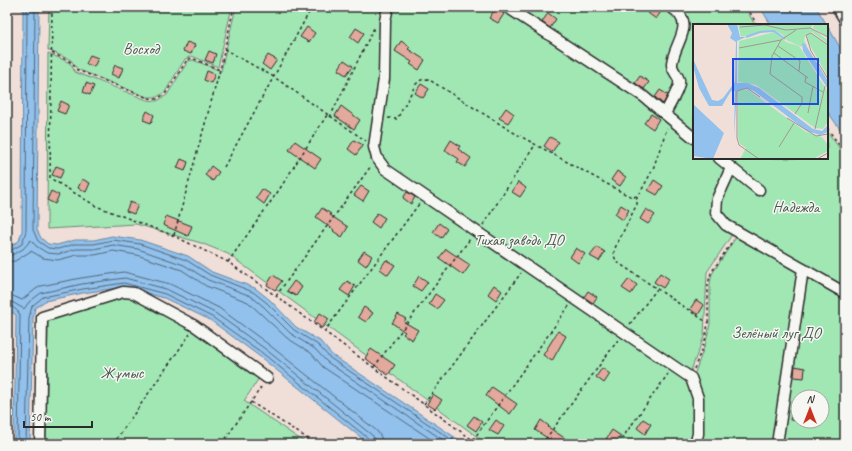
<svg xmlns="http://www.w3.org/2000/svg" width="852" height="451" viewBox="0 0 852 451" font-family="Caveat,sans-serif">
<rect width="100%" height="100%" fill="#f0dfd8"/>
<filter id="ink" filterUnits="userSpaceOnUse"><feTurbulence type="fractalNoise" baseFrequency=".025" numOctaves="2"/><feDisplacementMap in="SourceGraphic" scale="8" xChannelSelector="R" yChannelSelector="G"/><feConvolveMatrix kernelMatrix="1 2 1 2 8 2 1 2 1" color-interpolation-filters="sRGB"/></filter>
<g filter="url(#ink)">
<g fill="#a1e7b4" stroke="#668970" fill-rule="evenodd">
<path d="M49,7H232L218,67L192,56L185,59L165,92L157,97H147L77,69L71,60L48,50Z"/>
<path d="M236,7H503L646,103L694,142V158H714L727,169L713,213L733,233L707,272L704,336L690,373L695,411L692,440L690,444H487L228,254L201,243L136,224L47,229L48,53L70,63L75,72L147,100L157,101L167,95L188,61L193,60L221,71Z"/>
<path d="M515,7H745L755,25H694V133Z"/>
<path d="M827,131L845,156V291L729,224L720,212L721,201L736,168L725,158H827Z"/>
<path d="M738,234L845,295V444H697L693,378L706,342L710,324V284L712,274ZM798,397H822V421H798Z"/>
<path d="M121,298H134L194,331L259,378L244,401L307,444H46L48,321Z"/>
</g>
<g fill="#91c1ec" stroke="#68859f">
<path d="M23,7H39L37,230L41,238L48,244L57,245L75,240H94L112,236L140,240L188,256L212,272L255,288L270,300L296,327L320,341L332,355L465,444H369L259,356L210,320L164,298L124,287L83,293L45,301L35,308L33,318L30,444H14L16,315L7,309V248L19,241L22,231Z"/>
<path d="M760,7H816L827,25H771Z"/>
<path d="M827,25L845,56V136L827,111Z"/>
</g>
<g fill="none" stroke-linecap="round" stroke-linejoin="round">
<g stroke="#546778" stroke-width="1">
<path d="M35,7L33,230L38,241L48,248L58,249L75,244H94L113,240L140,244L186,260L210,275L253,292L267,303L294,330L318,345L330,358L458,444"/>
<path d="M7,251H10L22,244L26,231L27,7"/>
<path d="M7,256L12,255L23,249L31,240L36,246L47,253L59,254L76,249H94L113,245L138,249L184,265L208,280L251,296L264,307L290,333L315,349L327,362L449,444"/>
<path d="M7,262L15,261L31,251L43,258L58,260L77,255H95L113,251L137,255L182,270L206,286L248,302L287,338L311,353L323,367L438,444"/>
<path d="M7,295L13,296L22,300L36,289L41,286L81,278L124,272L170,284L219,308L268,344L377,431L381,437L382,444"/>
<path d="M7,301L12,302L24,309L29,302L41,293L82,284L125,278L166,289L215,313L264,348L373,436L375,440L376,444"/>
<path d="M7,306C12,306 18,310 20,315L18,444"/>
<path d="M26,444L29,318L32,306L43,297L83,289L124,283L165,294L212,317L261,352L369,439L371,444"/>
</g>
</g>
<g fill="#e2a99c" stroke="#2b2b2b">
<path d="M652,7H659L662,10L656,19L648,13Z"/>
<path d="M496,8L504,14L498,23L489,18Z"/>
<path d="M548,13L556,19L550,28L542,22Z"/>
<path d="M307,27L315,33L309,42L300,37Z"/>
<path d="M356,28L364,33L358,43L350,37Z"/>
<path d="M401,41L410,47L408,49L425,60L419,70L410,64L412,62L395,51Z"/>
<path d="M187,42L195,45L191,54L183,51Z"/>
<path d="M209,51L216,54L213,63L205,60Z"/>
<path d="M90,55L98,58L94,67L86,64Z"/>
<path d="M268,55L277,60L270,70L262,64Z"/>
<path d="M344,60L353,66L346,75L338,70Z"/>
<path d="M115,65L123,68L119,78L111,74Z"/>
<path d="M207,71L215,74L211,83L204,80Z"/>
<path d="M640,76L649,82L644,89L635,83Z"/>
<path d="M86,83L94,86L90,95L83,92Z"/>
<path d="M421,84L429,89L423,98L415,93Z"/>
<path d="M660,90L668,95L663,104L655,97Z"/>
<path d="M61,101L69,105L65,114L57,111Z"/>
<path d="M341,106L360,120L354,129L335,116Z"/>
<path d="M506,108L514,114L508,123L499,118Z"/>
<path d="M147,111L154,115L151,123L143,120Z"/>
<path d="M651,114L659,119L653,129L644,123Z"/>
<path d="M550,137L559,142L552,152L544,146Z"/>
<path d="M354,140L363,145L356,155L348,149Z"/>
<path d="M451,140L460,146L458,149L471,158L465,167L457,162L459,159L445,150Z"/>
<path d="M295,141L321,159L315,168L289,150Z"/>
<path d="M181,159L188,162L185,171L177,168Z"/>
<path d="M56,166L64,169L60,178L52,175Z"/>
<path d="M211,166L219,172L213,181L205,175Z"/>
<path d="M617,171L626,177L620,186L611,180Z"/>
<path d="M82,179L90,183L86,192L78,188Z"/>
<path d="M654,180L663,186L657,195L648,190Z"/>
<path d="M518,182L526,188L520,197L512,192Z"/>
<path d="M361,186L369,191L363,201L354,195Z"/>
<path d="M262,189L270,194L264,204L256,198Z"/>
<path d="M51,191L59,195L55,204L47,200Z"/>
<path d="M407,192L415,197L411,204L403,198Z"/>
<path d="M130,202L138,205L134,214L126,211Z"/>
<path d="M621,205L629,210L623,220L615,214Z"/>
<path d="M322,208L331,214L330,215L348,227L342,237L333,231L334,230L316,217Z"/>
<path d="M646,209L655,215L648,224L640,219Z"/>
<path d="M377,213L385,218L379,228L371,222Z"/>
<path d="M166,216L192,226L188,236L163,225Z"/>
<path d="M439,223L447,229L441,238L433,232Z"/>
<path d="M597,247L605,252L599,261L590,256Z"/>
<path d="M576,248L585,254L578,263L570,257Z"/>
<path d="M446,249L470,265L463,275L439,258Z"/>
<path d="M364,251L372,256L366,266L358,260Z"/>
<path d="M386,260L395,265L388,275L380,269Z"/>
<path d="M660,273L669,279L663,288L654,282Z"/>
<path d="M273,275L282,281L275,290L267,285Z"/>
<path d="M419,276L428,282L421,291L413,286Z"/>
<path d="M629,279L637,285L631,294L622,288Z"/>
<path d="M294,281L302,287L296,296L287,291Z"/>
<path d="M347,281L355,286L349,296L340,290Z"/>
<path d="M494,285L502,291L496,300L488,294Z"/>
<path d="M588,291L597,297L593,303L584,297Z"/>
<path d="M435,294L444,300L437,309L429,304Z"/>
<path d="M696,300L704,305L698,315L690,309Z"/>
<path d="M364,307L373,313L366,322L358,317Z"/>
<path d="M320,313L329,319L322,328L314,322Z"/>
<path d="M398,314L406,319L404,322L418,330L412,340L403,334L405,332L392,323Z"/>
<path d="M558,331L566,336L552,361L543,355Z"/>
<path d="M371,349L395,365L388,375L365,358Z"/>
<path d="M795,366L805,368L804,378L794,377Z"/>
<path d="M602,368L610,374L604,383L596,377Z"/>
<path d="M492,387L517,404L510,414L486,396Z"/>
<path d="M433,394L442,400L435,409L427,404Z"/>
<path d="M792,410L798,411V421L790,420Z"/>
<path d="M474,416L482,422L476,431L467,425Z"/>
<path d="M643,419L651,424L645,434L637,428Z"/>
<path d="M496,420L504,426L498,435L489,430Z"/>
<path d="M541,420L549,426L548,427L566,439L563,444H551L552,441L535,430Z"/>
<path d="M612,430L621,436L615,444L606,439Z"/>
</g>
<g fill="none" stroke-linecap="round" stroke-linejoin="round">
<defs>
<g id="minor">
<path d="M388,7L385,21L384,79L374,147L377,158L385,169L691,378L698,398V434L695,444"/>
<path d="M507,7L643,96L694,138"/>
<path d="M837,7L845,20"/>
<path d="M665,114C668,107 681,87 679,80C677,73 671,70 672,63C675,41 697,24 671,7"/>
<path d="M719,158L759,190"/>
<path d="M731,168L717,199L716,213L726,225L845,293"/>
<path d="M40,444L42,317L123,292L134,293L195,326L267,378"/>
<path d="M777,444L803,269"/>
</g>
</defs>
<use href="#minor" stroke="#2b2b2b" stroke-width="13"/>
<g stroke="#2b2b2b" stroke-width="1.5" stroke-dasharray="3 3" stroke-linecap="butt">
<path d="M52,7L50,178L96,206L174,236L228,262L276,296L478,444"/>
<path d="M747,7L757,25"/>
<path d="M224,49L274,77L366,141"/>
<path d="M52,53L71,62L77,70L148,98L157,99L166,93L187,60L192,58L220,70"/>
<path d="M330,117L375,26"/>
<path d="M388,118L397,119L416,84L421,80L428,79L511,131L627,195L634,197L639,195L653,169L667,128"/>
<path d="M827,128L845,153"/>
<path d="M224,167L311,9"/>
<path d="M637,196V204L615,248C613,254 614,257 617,262L708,323"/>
<path d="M483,225L535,145"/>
<path d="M174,235L220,70L234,7"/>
<path d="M228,262L279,190L327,115"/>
<path d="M276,296L371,166"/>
<path d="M630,324L657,289"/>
<path d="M324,332L419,204"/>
<path d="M374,367L470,239"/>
<path d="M694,369L705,341L708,323V284L711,273L733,240"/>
<path d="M251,402L316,444"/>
<path d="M424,404L521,273"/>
<path d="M473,440L569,306"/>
<path d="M113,444L190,334"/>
<path d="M222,444L262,386"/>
<path d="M542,444L618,340"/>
<path d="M618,444L668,374"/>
</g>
<use href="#minor" stroke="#f6f6f2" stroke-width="10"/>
</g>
</g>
<g text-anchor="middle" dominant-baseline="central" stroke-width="3" stroke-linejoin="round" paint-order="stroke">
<g font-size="16" fill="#485a4d" stroke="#f6f6f2">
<text x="141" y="49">Восход</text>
<text x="796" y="207">Надежда</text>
<text x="519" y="240">Тихая заводь ДО</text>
<text x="776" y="333">Зелёный луг ДО</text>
<text x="122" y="373">Жұмыс</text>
</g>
</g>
<g transform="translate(693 24)">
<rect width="135" height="135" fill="#f0dfd8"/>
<path d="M45,0H120L118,4L135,16V20L119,8L113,10L111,16L114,22L109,21V23L93,16L90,11L81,6L48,13ZM121,0H135V13L120,4ZM82,8L93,18L106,22L135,68V98L130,105L122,104L63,61L45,58L46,17ZM118,9L135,21V53L114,16V10ZM54,65L113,108L129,113L135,121V127L120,135H47L53,124L47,120L45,114V67Z" fill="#a1e7b4"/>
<path d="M34,0H44L47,13H53L44,17V59H54L66,64L120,105L129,107L135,101V108L127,111L114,107L61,67L53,64L44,67L41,112L42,67H38L29,82H16L6,64L0,42V35L19,76L25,77L30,74L42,58L43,18L37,14L39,9ZM109,19L112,20L135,57V65L110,27ZM0,80L31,109L20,135L0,132Z" fill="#91c1ec"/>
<path fill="none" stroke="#91c1ec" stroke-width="2" d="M53,13L67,8L81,7L92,15"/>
<path fill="none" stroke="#a19793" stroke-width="1" d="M47,3L72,1L93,6L117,4L135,13M135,21L118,9L113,11L118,27L135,55M85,22L107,37L106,47M46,24L88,16M81,29L115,54M113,52L112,58L130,68M115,89L120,62M102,90L109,79V73L77,50L79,32L88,16L103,6M94,94L123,112L135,110M122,105L132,62M86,123L101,99M66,135L46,121L44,114V67L54,64L67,73M124,135L135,129"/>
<path fill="#1d4ed8" fill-opacity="0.15" stroke="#1d4ed8" stroke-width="2" d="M40,35H125V80H40Z"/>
<rect width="135" height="135" fill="none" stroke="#2b2b2b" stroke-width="2"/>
</g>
<rect width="852" height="451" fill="none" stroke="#f6f6f2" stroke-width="24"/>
<rect x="12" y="12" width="828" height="427" fill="none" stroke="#2b2b2b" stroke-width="1.5" filter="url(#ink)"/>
<g transform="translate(810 409)"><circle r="19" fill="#f6f6f2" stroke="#a5a5a2"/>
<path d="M0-3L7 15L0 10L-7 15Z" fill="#c8321e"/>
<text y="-6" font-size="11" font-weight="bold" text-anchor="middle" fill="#2b2b2b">N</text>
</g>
<path d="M24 421v6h68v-6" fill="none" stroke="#2b2b2b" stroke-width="2"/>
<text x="30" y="421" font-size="12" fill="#2b2b2b" stroke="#f6f6f2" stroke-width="3" paint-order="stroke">50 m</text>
</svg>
